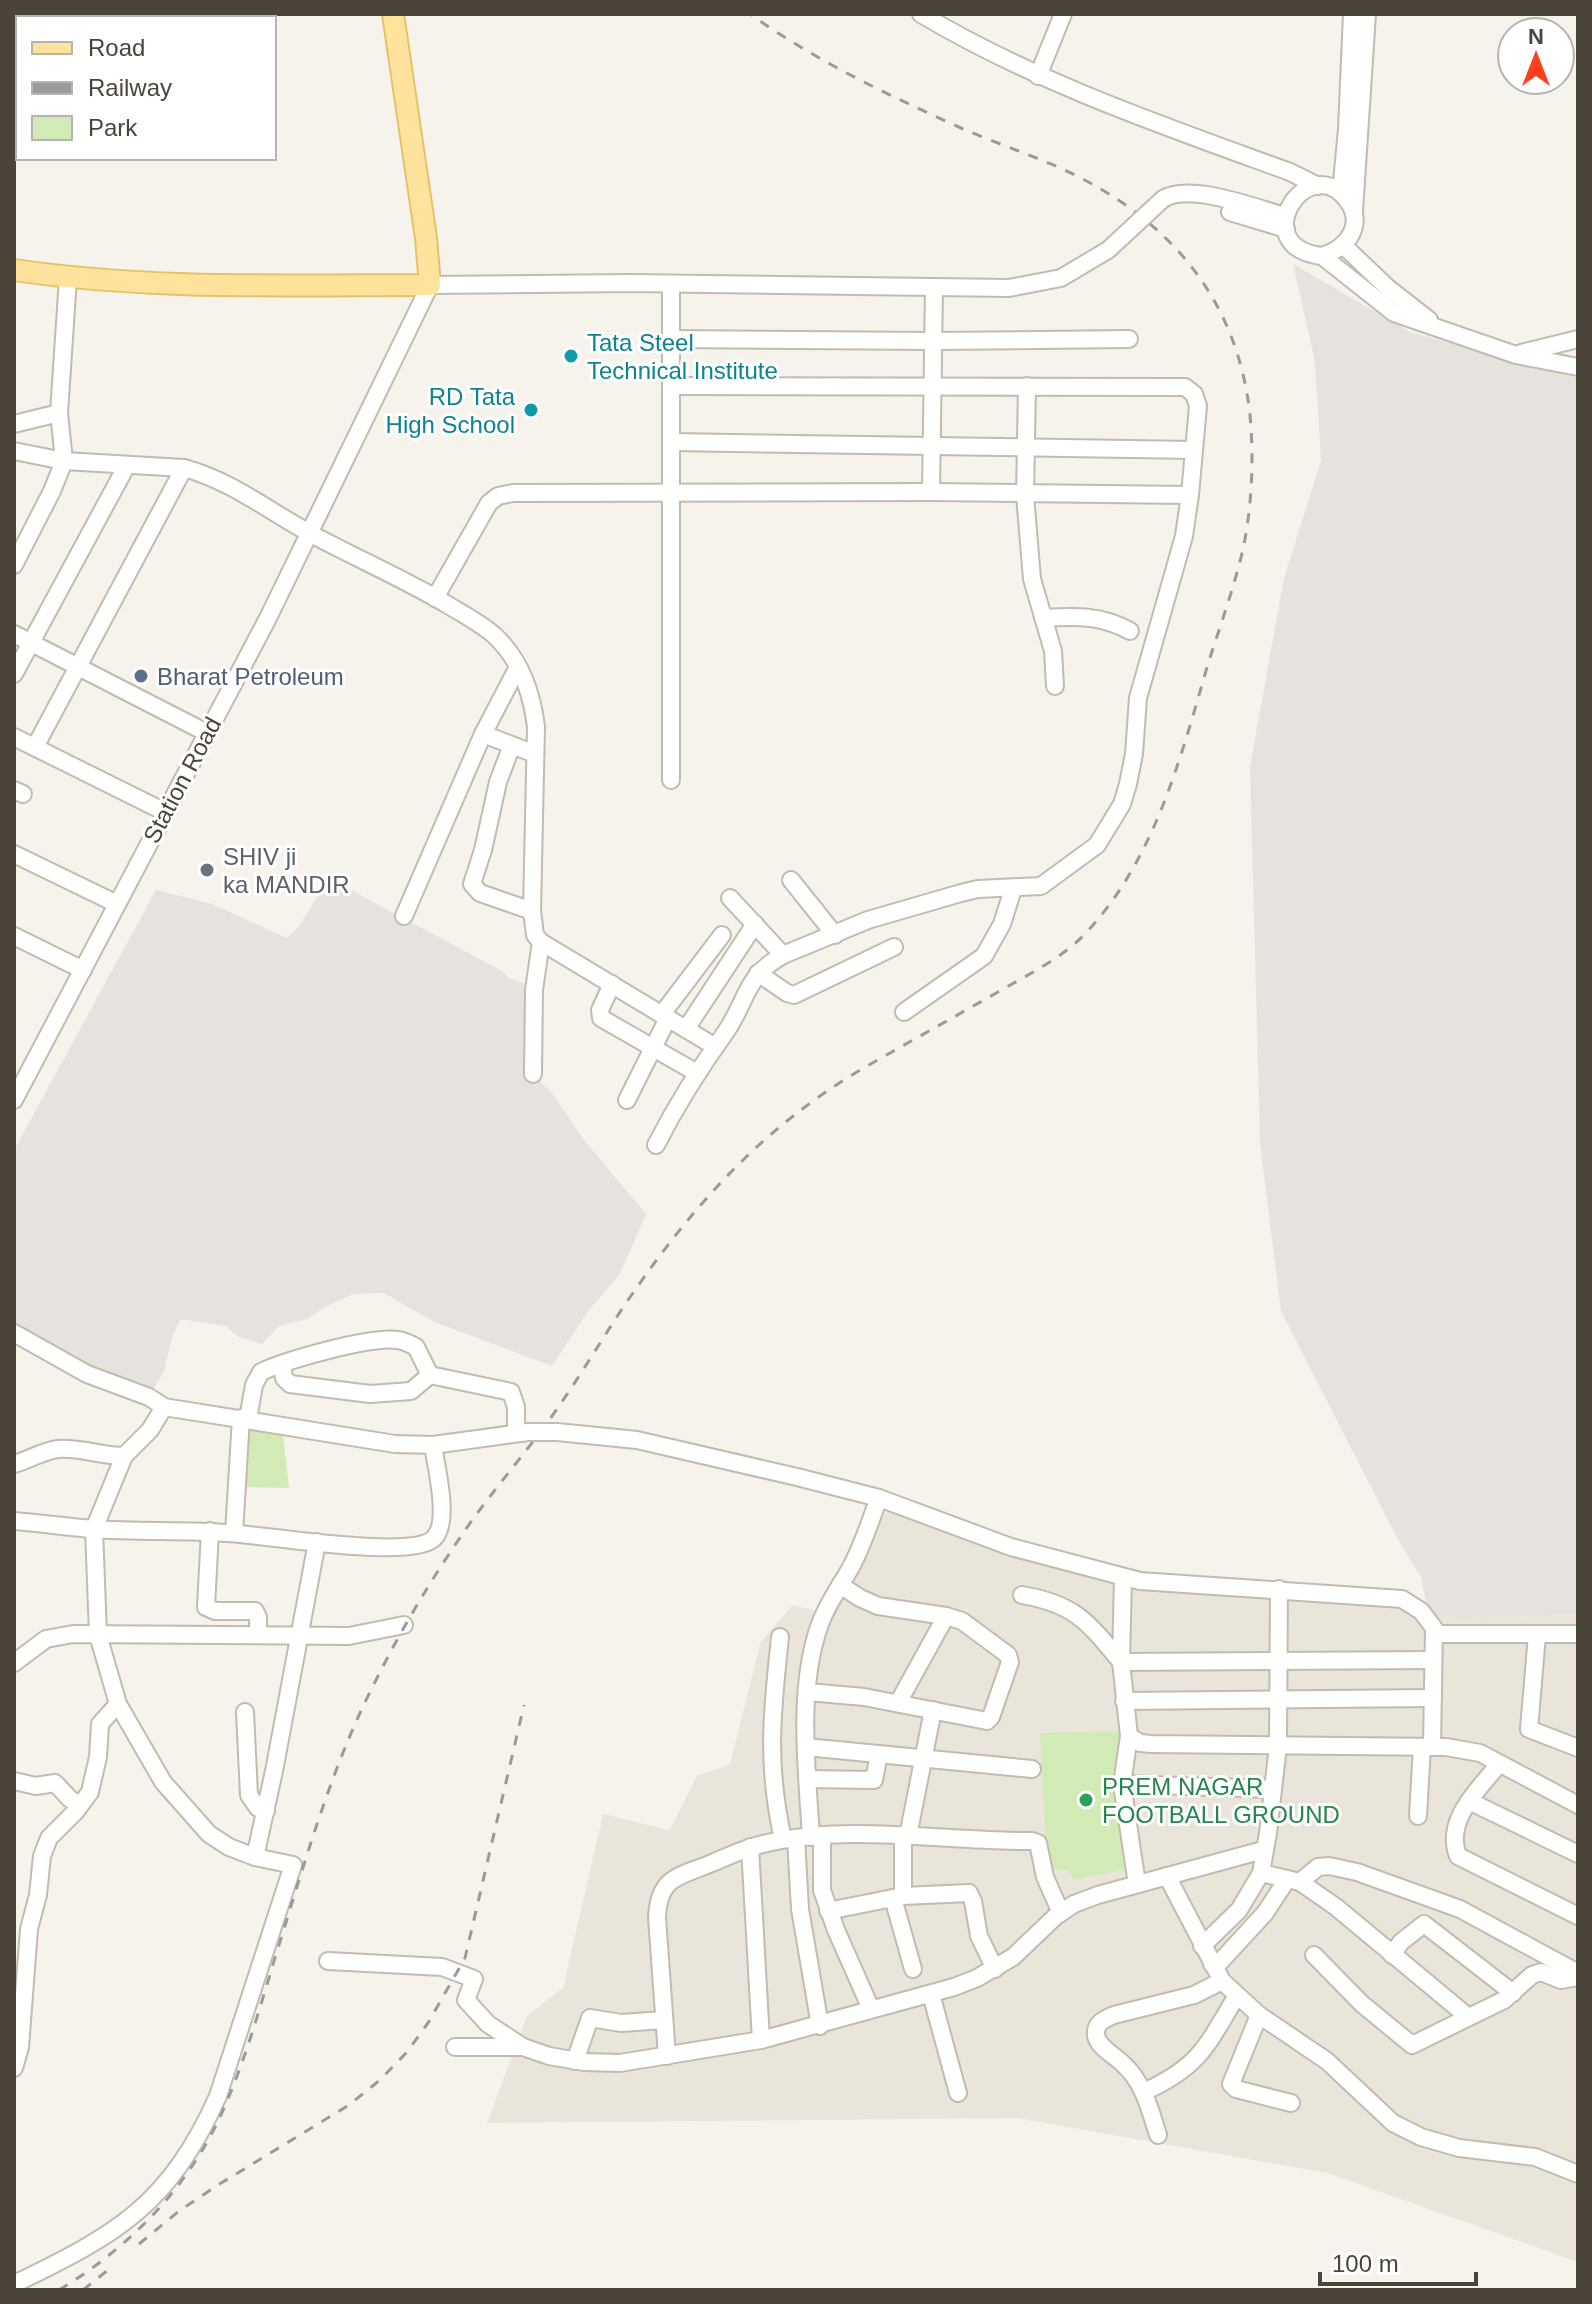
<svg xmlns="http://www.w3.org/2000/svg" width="1592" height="2304" viewBox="0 0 1592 2304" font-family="Arial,sans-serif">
<rect width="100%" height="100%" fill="#f6f3ec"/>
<path fill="#eae5da" d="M892,1502L1117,1584L1235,1597L1392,1603L1430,1617L1464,1618L1578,1615V2262L1327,2173L1017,2118L487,2123L527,2016L563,1988L603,1814L670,1830L697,1776L730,1764L761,1641L793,1605L826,1613Z"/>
<g fill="#e6e2dd">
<path d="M1293,264L1410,332L1578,378V1615L1464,1618L1429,1617L1421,1577L1397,1538L1281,1311L1260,1143L1250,767L1284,578L1321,461L1315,362Z"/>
<path d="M336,882L502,971L509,978L537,988L535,1077L552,1093L584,1140L646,1214L620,1274L589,1310L552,1366L434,1322L384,1293L353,1294L323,1308L308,1319L279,1326L262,1344L237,1336L226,1326L181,1319L173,1334L164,1371L149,1397L14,1333V1150L156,890L212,904L287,938L300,925L322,888Z"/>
</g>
<g fill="#d2eab5">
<path d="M246,1423L282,1427L289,1488L243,1487Z"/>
<path d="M1124,1731L1133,1868L1073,1880L1070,1871L1047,1868L1040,1733Z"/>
</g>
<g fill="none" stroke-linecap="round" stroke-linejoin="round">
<defs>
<g id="minor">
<path d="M921,14C1037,83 1164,126 1290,172L1318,186"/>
<path d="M1038,76L1063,14"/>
<path d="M1341,193L1347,129L1352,14"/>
<path d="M1163,199C1190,182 1255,208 1285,216"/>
<path d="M1354,211L1367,14"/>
<path d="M1230,212L1286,229"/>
<path d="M1344,246L1388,288L1429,320"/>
<path d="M1322,256C1347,249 1366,224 1347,200C1308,148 1244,247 1322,256L1394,313L1516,355L1578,367"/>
<path d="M671,339L933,341L1129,339"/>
<path d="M1521,353L1578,339"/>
<path d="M1027,386L1025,495L1032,579L1053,651L1055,686"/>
<path d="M14,424L59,413"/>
<path d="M672,442L1194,450"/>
<path d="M14,451L64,461L184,468C232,481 270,512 313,535C358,559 404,579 448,605C463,614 480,623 494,635C520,659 532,693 536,727L532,911L535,935L541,942L714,1046"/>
<path d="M931,492L934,287"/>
<path d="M14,565L52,491L64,461L59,413L68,278"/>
<path d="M435,598L489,503L498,496L513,493L931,492L1190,495"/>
<path d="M1043,618C1076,616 1101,615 1130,631"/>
<path d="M14,634L207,733"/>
<path d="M14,674L127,465"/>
<path d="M483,734L535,754"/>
<path d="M14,737L165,812"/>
<path d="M512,745L498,782L483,850L472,884L480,893L532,911"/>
<path d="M35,747L184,468"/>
<path d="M671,780V284"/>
<path d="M14,790L23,794"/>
<path d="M14,854L117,904"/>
<path d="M791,880L835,935"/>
<path d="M730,898L783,955"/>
<path d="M404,916L483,734L518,667"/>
<path d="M14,936L83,970"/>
<path d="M758,973L787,993L794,995L894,947"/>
<path d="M612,984L600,1010L601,1018L697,1073"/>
<path d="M904,1012L984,956L1002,924L1013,889"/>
<path d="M662,1014L722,935"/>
<path d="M686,1029L755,924"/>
<path d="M533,1074L534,990L541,942"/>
<path d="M14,1100L268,618L430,285L631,283L1009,288L1061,278L1108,250"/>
<path d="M627,1100L668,1018"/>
<path d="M656,1145C676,1106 699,1069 725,1033C748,1000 744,977 783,955L868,920L961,893L978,889L1041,886L1097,845L1122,804L1128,784L1134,754L1138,698L1184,536L1190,495L1198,406L1194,394L1185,387L672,386"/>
<path d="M14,1333L87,1374L149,1397L164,1407L395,1444L433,1445L528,1432"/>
<path d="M282,1364L284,1378L290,1384L370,1394L411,1391L430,1375"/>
<path d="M248,1419L254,1385L261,1372C287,1360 370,1336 398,1340C405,1341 410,1344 416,1347L430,1375L511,1392L516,1407V1433"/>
<path d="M557,1432L637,1440L797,1477L879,1498L1011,1547L1140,1581L1402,1599L1421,1611L1434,1628L1432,1747"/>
<path d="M14,1464C29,1460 42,1451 58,1449C79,1447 102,1456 124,1456L150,1430L164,1407"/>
<path d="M14,1521C40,1523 67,1527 93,1529C138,1532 183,1530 228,1533C265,1535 409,1560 433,1539C451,1524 436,1467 433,1445"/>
<path d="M210,1531L206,1607L215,1611H255L258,1617V1634"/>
<path d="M234,1533L241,1418"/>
<path d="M1123,1577L1121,1662L1129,1736L1140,1743L1151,1744L1446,1747L1480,1753L1578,1805"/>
<path d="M1022,1595C1075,1604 1088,1622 1121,1662L1433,1660"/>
<path d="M1434,1634H1578"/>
<path d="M1537,1635L1529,1729L1578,1748"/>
<path d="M780,1637C772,1712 766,1764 783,1839"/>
<path d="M14,1663L46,1639L73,1634L349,1636L404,1625"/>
<path d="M808,1692L864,1697L987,1721L991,1717L1010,1662L1008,1655L962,1621L946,1616L878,1606L860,1598L840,1585"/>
<path d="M1124,1701L1433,1698"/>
<path d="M898,1703L946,1616"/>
<path d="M245,1712L249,1795L258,1808L266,1811"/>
<path d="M1129,1736L1122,1784L1137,1884"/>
<path d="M806,1747L1032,1769"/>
<path d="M1499,1764C1479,1789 1444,1820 1458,1856L1578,1916"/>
<path d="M808,1779L874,1780L879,1754"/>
<path d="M14,1781L36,1786L55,1783L70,1799L80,1805"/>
<path d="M1122,1784L1273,1789"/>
<path d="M1469,1801L1578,1854"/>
<path d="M1418,1816L1422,1747"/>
<path d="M822,1835V1890L836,1930L871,2009"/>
<path d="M903,1836V1896"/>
<path d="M908,1836L933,1710"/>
<path d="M811,1837C807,1771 797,1690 819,1627C826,1605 840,1587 851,1567C863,1545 870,1521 879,1498"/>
<path d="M796,1838L800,1909L820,2026"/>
<path d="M750,1847L761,2040"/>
<path d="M255,1857L274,1771L317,1542"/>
<path d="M1261,1873L1300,1882L1318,1867L1329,1866L1357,1872L1460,1909L1578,1973"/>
<path d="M1167,1876L1222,1981L1259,2015L1327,2061L1393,2123L1421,2137L1459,2148L1535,2157L1578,2174"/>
<path d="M1300,1882L1336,1907L1467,2016"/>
<path d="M893,1898L913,1969"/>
<path d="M828,1911L903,1896L969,1893L973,1901L979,1936L995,1969"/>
<path d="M1202,1946L1239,1910L1261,1873L1268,1833L1278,1746L1279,1589"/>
<path d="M1314,1955L1362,2004L1412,2045L1504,2000L1532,1975L1541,1972L1561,1980L1578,1977"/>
<path d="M1392,1955L1401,1942L1424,1924L1513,1993"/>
<path d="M328,1961L442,1967L474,1979L466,2000L488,2024L523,2047"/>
<path d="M1212,1964L1220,1962L1265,1913L1286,1881"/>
<path d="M931,1994L958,2093"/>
<path d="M1259,2015L1231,2084L1236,2089L1291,2103"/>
<path d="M455,2047H523L549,2056L584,2062L620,2063L761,2040L954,1987L977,1978L1013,1957L1056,1916L1074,1904L1098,1895L1263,1850"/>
<path d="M667,2056L657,1917C659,1876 679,1877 712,1863C729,1856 745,1848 763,1844C850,1823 943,1842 1032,1841L1038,1843L1045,1877L1061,1913"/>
<path d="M575,2061L590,2018L621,2023L664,2020"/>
<path d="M14,2068L20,2047L29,1929L38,1895L42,1856L49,1838L76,1811L90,1792L98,1757L100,1724L118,1704"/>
<path d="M1144,2092C1200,2066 1206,2047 1236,1997"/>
<path d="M1158,2135C1150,2109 1143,2081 1122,2063C1114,2055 1099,2048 1096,2036C1094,2023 1105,2019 1114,2015L1194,1995L1222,1981"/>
<path d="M14,2284C118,2234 169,2205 218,2096L293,1865L255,1857L229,1847L209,1834L163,1782L118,1704L98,1635L94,1529L124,1456"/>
</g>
<path id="major" d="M14,270C151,290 291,285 430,285L426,238L393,14"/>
</defs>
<use href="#minor" stroke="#c2bbae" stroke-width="20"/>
<use href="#major" stroke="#e6c16a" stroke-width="24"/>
<use href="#minor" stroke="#fff" stroke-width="16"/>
<use href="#major" stroke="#ffe39c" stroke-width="20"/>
<g stroke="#9a9a9a" stroke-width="3" stroke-dasharray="10 10" stroke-linecap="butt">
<path d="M139,2244L179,2211L218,2185L349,2105L380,2080L407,2052L428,2023L465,1958L524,1705"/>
<path d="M59,2290C127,2249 186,2190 220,2117C243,2067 258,2014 274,1961C304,1866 330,1769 376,1680C403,1626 434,1575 468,1526C497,1485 531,1447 559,1406C582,1373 602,1339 624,1306C692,1206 762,1127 867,1066C911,1041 954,1017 998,992C1027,975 1061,959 1085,934C1155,859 1180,760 1208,664C1220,626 1234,588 1243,549C1252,507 1254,458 1250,415C1237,295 1165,215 1058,167C1026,153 993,142 961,128C888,95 816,61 750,14"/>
<path d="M83,2290L108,2270"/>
</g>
<defs>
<g id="minor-bridge">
<path d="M1108,250L1163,199"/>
<path d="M528,1432H557"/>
</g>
</defs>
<use href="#minor-bridge" stroke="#c2bbae" stroke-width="20" stroke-linecap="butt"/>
<use href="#minor-bridge" stroke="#fff" stroke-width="16"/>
</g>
<g fill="#0f9aa8" stroke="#fff" stroke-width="3">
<circle cx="571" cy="356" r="8"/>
<circle cx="531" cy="410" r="8"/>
</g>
<circle fill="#5c6f8a" stroke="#fff" stroke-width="3" cx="141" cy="676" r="8"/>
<circle fill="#6b7280" stroke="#fff" stroke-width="3" cx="207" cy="870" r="8"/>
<circle fill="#2e9e5b" stroke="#fff" stroke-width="3" cx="1086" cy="1800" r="8"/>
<g text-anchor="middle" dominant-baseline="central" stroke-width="6" stroke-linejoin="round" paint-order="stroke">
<g font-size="24" fill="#0d838f" stroke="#fff" text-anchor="start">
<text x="587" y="342">Tata Steel<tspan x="587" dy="28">Technical Institute</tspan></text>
<text x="515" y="396" text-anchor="end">RD Tata<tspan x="515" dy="28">High School</tspan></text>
</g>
<g font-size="24" fill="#4e5e75" stroke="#fff" text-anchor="start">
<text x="157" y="676">Bharat Petroleum</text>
</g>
<g font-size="24" fill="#4b4439" stroke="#fff">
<text transform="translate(182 780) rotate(-62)">Station Road</text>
</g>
<g font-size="24" fill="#5b616d" stroke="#fff" text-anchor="start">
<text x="223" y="856">SHIV ji<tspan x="223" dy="28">ka MANDIR</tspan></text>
</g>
<g font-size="24" fill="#27864d" stroke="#fff" text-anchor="start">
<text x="1102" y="1786">PREM NAGAR<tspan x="1102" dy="28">FOOTBALL GROUND</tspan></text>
</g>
</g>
<rect width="1592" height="2304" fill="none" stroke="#4b4439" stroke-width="32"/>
<rect x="16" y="16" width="260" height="144" fill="#ffffff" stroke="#b7b4b0" stroke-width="2"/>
<rect x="32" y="42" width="40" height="12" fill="#ffe39c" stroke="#b7b4b0" stroke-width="2"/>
<text x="88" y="56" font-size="24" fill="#4b4439">Road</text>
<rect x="32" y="82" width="40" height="12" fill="#9a9a9a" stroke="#b7b4b0" stroke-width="2"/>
<text x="88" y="96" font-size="24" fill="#4b4439">Railway</text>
<rect x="32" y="116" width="40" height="24" fill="#d2eab5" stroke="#b7b4b0" stroke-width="2"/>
<text x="88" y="136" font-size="24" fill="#4b4439">Park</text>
<g transform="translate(1536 56)"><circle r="38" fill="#ffffff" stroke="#b7b4b0" stroke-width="2"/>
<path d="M0-6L14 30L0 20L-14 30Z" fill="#fc3f1d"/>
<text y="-12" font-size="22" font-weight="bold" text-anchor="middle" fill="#4b4439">N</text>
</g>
<path d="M1320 2272v12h156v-12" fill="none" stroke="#4b4439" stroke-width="4"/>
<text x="1332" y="2272" font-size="24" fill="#4b4439" stroke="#ffffff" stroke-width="6" paint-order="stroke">100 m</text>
</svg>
